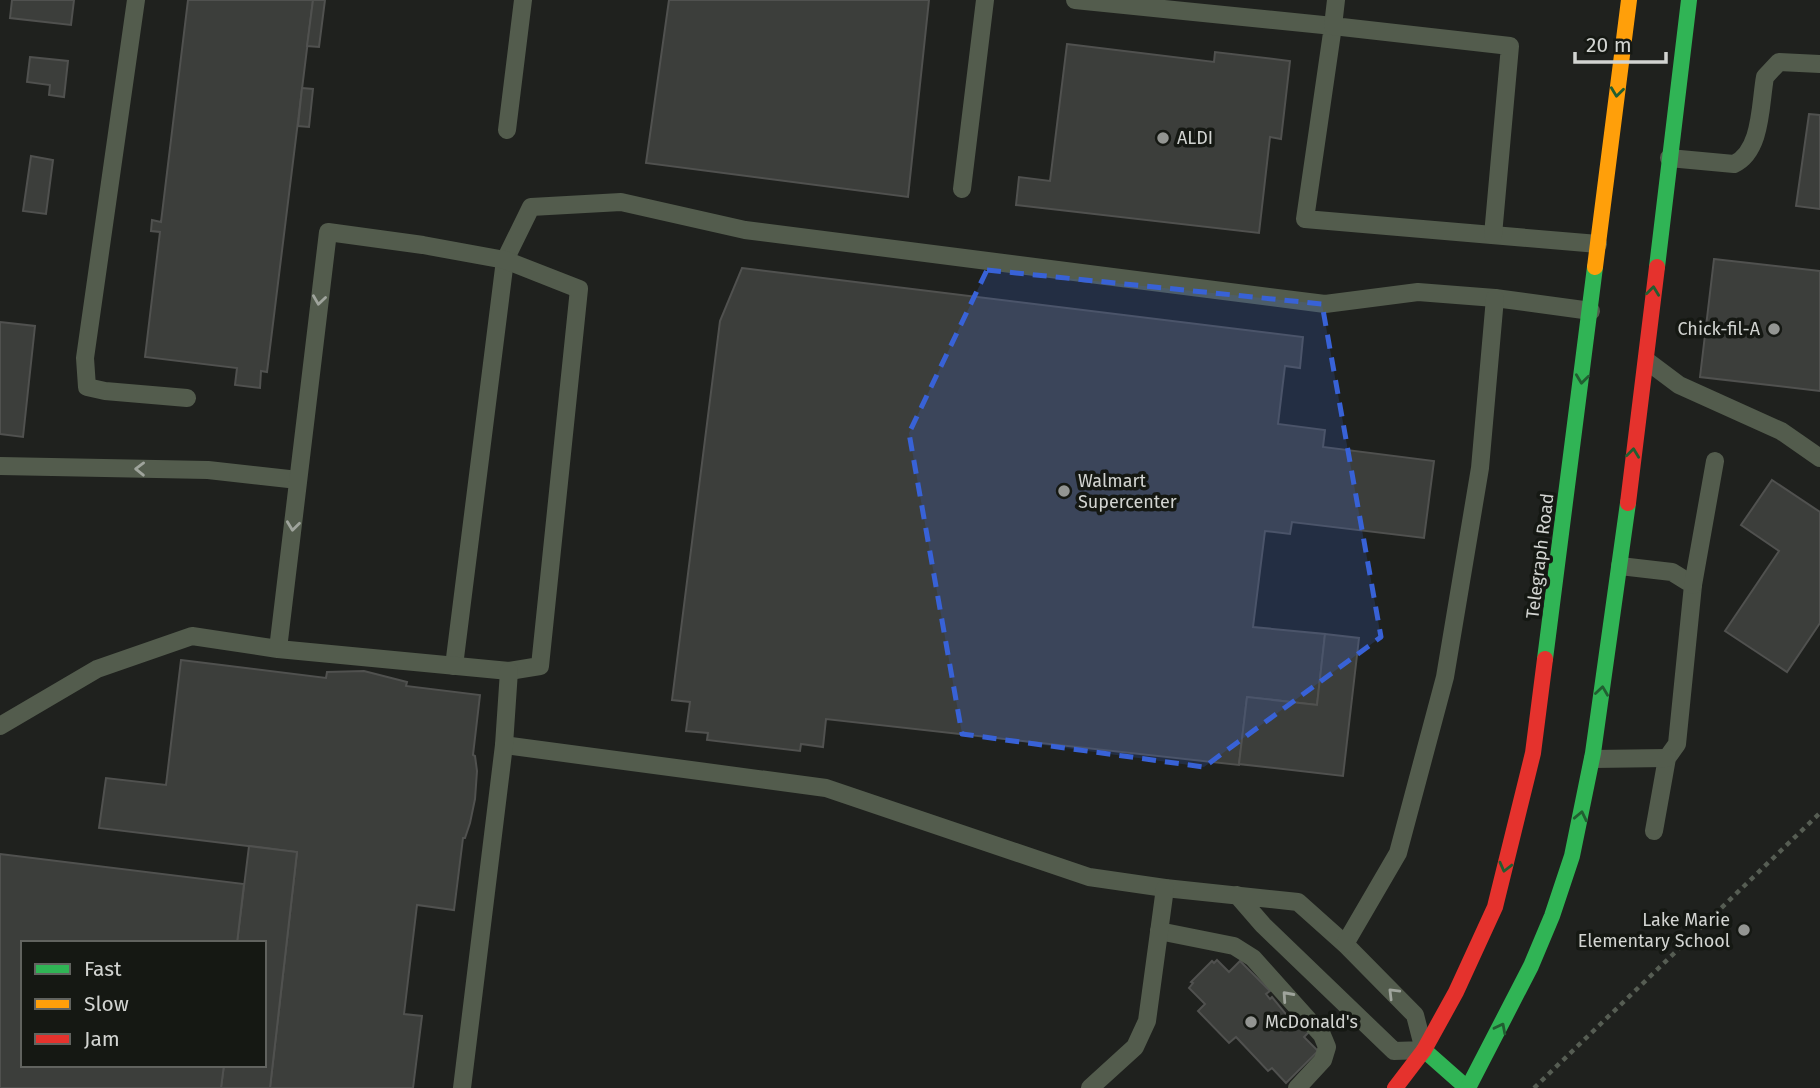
<svg xmlns="http://www.w3.org/2000/svg" width="1820" height="1088" viewBox="0 0 1820 1088" font-family="'Fira Sans',sans-serif">
<rect width="100%" height="100%" fill="#1f211e"/>
<g fill="#3c3e3b" stroke="#50514f" stroke-width="2">
<path d="M12,0H74L71,25L10,18Z"/>
<path d="M188,0H313L267,372L261,371L260,388L235,385L237,368L145,357L160,232L151,231L152,220L161,222Z"/>
<path d="M313,0H325L319,47L307,46Z"/>
<path d="M669,0H929L908,197L646,163Z"/>
<path d="M1067,44L1214,62L1215,52L1290,61L1281,139L1270,137L1259,233L1016,205L1019,177L1050,181Z"/>
<path d="M30,57L68,61L64,97L49,95L50,85L27,82Z"/>
<path d="M302,88L313,89L309,127L298,126Z"/>
<path d="M1809,114L1820,115V209L1796,206Z"/>
<path d="M31,156L53,160L46,214L23,211Z"/>
<path d="M1714,259L1820,271V391L1700,377Z"/>
<path d="M742,268L1303,337L1300,368L1285,366L1278,424L1325,430L1323,447L1434,461L1424,538L1292,522L1290,534L1265,531L1253,627L1325,634L1317,705L1247,697L1239,765L826,719L823,747L801,744L800,751L707,740L708,733L686,731L690,702L672,700L720,321Z"/>
<path d="M0,322L35,326L23,437L0,434Z"/>
<path d="M1772,480L1820,512V623L1787,672L1725,631L1779,551L1741,525Z"/>
<path d="M1325,634L1359,638L1343,776L1239,764L1247,697L1317,705Z"/>
<path d="M181,660L326,678L327,672L364,671L407,682L406,686L480,695L473,755L475,756L477,771L475,799L470,823L465,838H463L454,910L417,905L404,1014L422,1016L413,1088H270L297,852L99,828L106,778L166,785Z"/>
<path d="M249,846L297,852L270,1088H221L224,1065H264V943H237Z"/>
<path d="M0,854L244,884L237,943H23V1065H224L221,1088H0Z"/>
<path d="M1217,960L1229,972L1240,961L1270,991L1266,994L1270,999L1272,997L1294,1024L1298,1020L1309,1032L1304,1037L1318,1051L1286,1083L1272,1068L1268,1071L1236,1037L1229,1043L1198,1011L1205,1004L1189,988L1193,983L1191,982L1212,961L1214,963Z"/>
</g>
<g fill="none" stroke-linecap="round" stroke-linejoin="round">
<path stroke="#565d53" stroke-width="4.5" stroke-dasharray="5 5" stroke-linecap="butt" d="M1534,1088L1820,813"/>
<g stroke="#535c4d" stroke-width="18">
<path d="M136,0L85,358L87,387L105,391L187,398"/>
<path d="M1075,0L1333,26L1305,219L1598,244"/>
<path d="M1336,0L1333,26L1510,46L1493,235"/>
<path d="M507,130L523,0"/>
<path d="M1669,158L1734,164C1762,151 1760,104 1765,77L1779,62L1820,64"/>
<path d="M962,189L985,0"/>
<path d="M1647,361L1679,385L1781,431L1820,458"/>
<path d="M0,466L208,470L298,480"/>
<path d="M1620,566L1672,572L1693,585L1677,744L1667,758L1654,831"/>
<path d="M1693,585L1715,461"/>
<path d="M454,666L505,260L531,207L621,202L745,230L1325,304L1418,292L1495,298L1591,311"/>
<path d="M0,726L97,669L192,636L278,649L509,671L540,666L579,289L505,260L423,245L328,232L278,649"/>
<path d="M504,745L826,788L1089,877L1165,888L1298,902L1345,944L1415,1015L1424,1050L1394,1051L1263,925L1237,895"/>
<path d="M1593,759L1667,758"/>
<path d="M1159,931L1234,946L1253,958L1322,1035L1327,1047L1323,1060L1297,1088"/>
<path d="M1345,944L1398,853L1445,677L1480,468L1495,298"/>
<path d="M462,1088L504,745L509,671"/>
<path d="M1090,1088L1135,1047L1147,1021L1165,888"/>
</g>
<g stroke="#30b455" stroke-width="16">
<path d="M1657,267L1689,0"/>
<path d="M1545,659L1595,267"/>
<path d="M1424,1050L1467,1088"/>
<path d="M1468,1088L1531,966L1552,916L1572,856L1593,753L1628,503"/>
</g>
<path stroke="#ff9f0a" stroke-width="16" d="M1595,267L1629,0"/>
<g stroke="#e5322d" stroke-width="16">
<path d="M1628,503L1657,267"/>
<path d="M1395,1088L1424,1050L1456,992L1495,907L1533,753L1545,659"/>
</g>
</g>
<defs><path id="oneway-chevron" d="M-2-3.5L2.5 0L-2 3.5" fill="none" stroke-width="1.6" stroke-linecap="round" stroke-linejoin="round" transform="scale(1.75)"/></defs>
<g stroke="#215e31">
<use href="#oneway-chevron" transform="translate(1617 92) rotate(97)"/>
<use href="#oneway-chevron" transform="translate(1653 291) rotate(-83)"/>
<use href="#oneway-chevron" transform="translate(1582 379) rotate(97)"/>
<use href="#oneway-chevron" transform="translate(1633 453) rotate(-83)"/>
<use href="#oneway-chevron" transform="translate(1602 691) rotate(-82)"/>
<use href="#oneway-chevron" transform="translate(1581 816) rotate(-78)"/>
<use href="#oneway-chevron" transform="translate(1505 867) rotate(104)"/>
<use href="#oneway-chevron" transform="translate(1501 1028) rotate(-63)"/>
</g>
<g stroke="#9fa49c">
<use href="#oneway-chevron" transform="translate(319 300) rotate(98)"/>
<use href="#oneway-chevron" transform="translate(140 469) rotate(-179)"/>
<use href="#oneway-chevron" transform="translate(293 526) rotate(97)"/>
<use href="#oneway-chevron" transform="translate(1393 993) rotate(-135)"/>
<use href="#oneway-chevron" transform="translate(1287 996) rotate(-132)"/>
</g>
<path fill="#3862d7" fill-opacity="0.2" stroke="#3862d7" stroke-width="5" stroke-dasharray="14 9" stroke-linejoin="round" d="M987,270L1322,304L1381,637L1204,767L962,734L909,433Z"/>
<g fill="#939592" stroke="#151813" stroke-width="2.5">
<circle cx="1163" cy="138" r="7"/>
<circle cx="1774" cy="329" r="7"/>
<circle cx="1064" cy="491" r="7"/>
<circle cx="1744" cy="930" r="7"/>
<circle cx="1251" cy="1022" r="7"/>
</g>
<g text-anchor="middle" dominant-baseline="central" stroke-width="7" stroke-linejoin="round" paint-order="stroke">
<g font-size="18" fill="#d2d4d1" stroke="#151813" text-anchor="start">
<text x="1177" y="138">ALDI</text>
<text x="1760" y="329" text-anchor="end">Chick-fil-A</text>
<text x="1078" y="481">Walmart<tspan x="1078" dy="21">Supercenter</tspan></text>
<text x="1730" y="920" text-anchor="end">Lake Marie<tspan x="1730" dy="21">Elementary School</tspan></text>
<text x="1265" y="1022">McDonald's</text>
</g>
<g font-size="18" fill="#d2d4d1" stroke="#151813">
<text transform="translate(1540 556) rotate(-83)">Telegraph Road</text>
</g>
</g>
<rect x="21" y="941" width="245" height="126" fill="#151813" stroke="#61635f" stroke-width="2"/>
<rect x="35" y="964" width="35" height="10" fill="#30b455" stroke="#61635f" stroke-width="2"/>
<text x="84" y="976" font-size="21" fill="#d2d4d1">Fast</text>
<rect x="35" y="999" width="35" height="10" fill="#ff9f0a" stroke="#61635f" stroke-width="2"/>
<text x="84" y="1011" font-size="21" fill="#d2d4d1">Slow</text>
<rect x="35" y="1034" width="35" height="10" fill="#e5322d" stroke="#61635f" stroke-width="2"/>
<text x="84" y="1046" font-size="21" fill="#d2d4d1">Jam</text>
<path d="M1575 52v10h91v-10" fill="none" stroke="#d2d4d1" stroke-width="3.5"/>
<text x="1586" y="52" font-size="21" fill="#d2d4d1" stroke="#151813" stroke-width="5" paint-order="stroke">20 m</text>
</svg>
